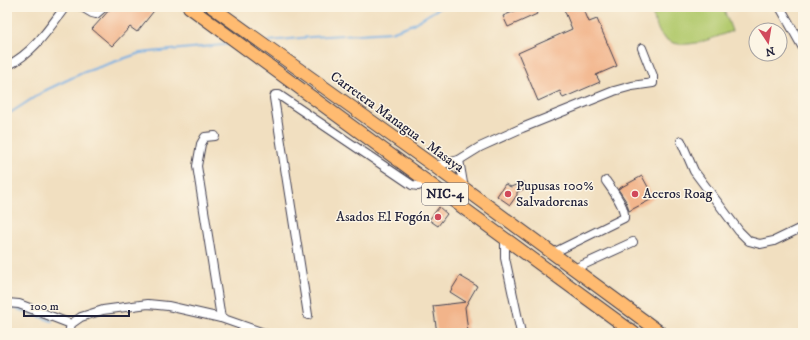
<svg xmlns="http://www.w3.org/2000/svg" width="810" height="340" viewBox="0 0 810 340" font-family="'IM FELL DW Pica',serif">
<rect width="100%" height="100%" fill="#fcf5e5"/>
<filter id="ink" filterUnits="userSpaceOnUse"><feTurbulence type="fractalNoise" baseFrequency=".025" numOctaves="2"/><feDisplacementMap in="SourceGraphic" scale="8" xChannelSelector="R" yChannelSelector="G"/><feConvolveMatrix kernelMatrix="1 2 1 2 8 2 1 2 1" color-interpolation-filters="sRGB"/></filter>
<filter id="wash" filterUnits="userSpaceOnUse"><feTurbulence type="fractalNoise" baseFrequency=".012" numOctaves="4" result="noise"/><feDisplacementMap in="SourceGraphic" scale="16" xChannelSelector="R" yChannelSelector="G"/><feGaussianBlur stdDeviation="0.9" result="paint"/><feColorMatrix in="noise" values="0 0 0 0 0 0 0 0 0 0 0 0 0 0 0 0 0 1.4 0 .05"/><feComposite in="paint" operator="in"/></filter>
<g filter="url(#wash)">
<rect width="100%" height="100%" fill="#f1dfc0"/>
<path fill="#b3ca6e" stroke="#6a7654" d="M650,7H723L732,31C713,38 679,54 662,36C657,31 653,14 650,7Z"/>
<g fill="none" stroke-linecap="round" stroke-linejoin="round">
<g stroke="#73ade3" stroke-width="2">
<path d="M269,41L311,37L391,32L413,24L441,7"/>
<path d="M7,115L44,91L82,73L140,53L233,44"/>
<path d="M7,307L17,309L52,321"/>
</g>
</g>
<g id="blocks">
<g fill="#f2b48a">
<path d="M112,7H157L137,32L130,27L112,46L92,29Z"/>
<path d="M524,7H534L537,14L508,27L503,16Z"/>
<path d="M563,7H583L589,22L597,19L617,66L596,75L600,82L563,98L560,91L538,101L518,53L572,29Z"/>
<path d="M642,176L654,198L629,211L626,201L618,189Z"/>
<path d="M523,182L524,189L517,192V195L510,205L497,196L505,184L511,187Z"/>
<path d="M439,207L447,214L438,226L429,220Z"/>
<path d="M460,276L477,286L465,307L468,332L437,333L433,306L466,302L450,292Z"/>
</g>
</g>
</g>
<g filter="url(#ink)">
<use href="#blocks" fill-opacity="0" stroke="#413e4f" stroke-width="1"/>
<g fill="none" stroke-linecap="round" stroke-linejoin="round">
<defs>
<g id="minor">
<path d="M82,7L92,13L96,14L104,7"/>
<path d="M780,7L803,48"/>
<path d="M7,66C33,53 48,30 65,7"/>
<path d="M215,136L205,137L201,144L197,166L221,318"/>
<path d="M681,141L694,171L739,231L749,241L760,244L774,241L803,227"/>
<path d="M459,160L464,189"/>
<path d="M434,166L459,160L480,147L522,128L614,91L632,86L653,83V76L642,48"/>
<path d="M505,238V258L521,333"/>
<path d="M553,253L624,218C626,207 612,190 606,181"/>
<path d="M574,269L633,242"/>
<path d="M7,303L19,304L71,324"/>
<path d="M308,315L274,98L275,95H279L412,185L418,186L429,182"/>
<path d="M69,333L71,324L81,317L103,310L148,304L168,306L221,318L264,333"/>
</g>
<g id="highway">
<path d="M189,7L634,333"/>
<path d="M212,7L434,166L661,333"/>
</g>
</defs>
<use href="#minor" stroke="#413e4f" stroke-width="10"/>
<use href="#highway" stroke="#413e4f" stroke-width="14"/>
<use href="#minor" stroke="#fff" stroke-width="8"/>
<use href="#highway" stroke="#ffbb71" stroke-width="12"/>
</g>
</g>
<g fill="#d1495b" stroke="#fcf5e5" stroke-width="1.5">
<circle cx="508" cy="194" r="4"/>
<circle cx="635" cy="194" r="4"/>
<circle cx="438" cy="217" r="4"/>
</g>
<g text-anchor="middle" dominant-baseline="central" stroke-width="3" stroke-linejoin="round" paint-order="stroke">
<rect fill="#fcf5e5" stroke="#63616e" stroke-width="1" x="422" y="183" width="46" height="22" rx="3"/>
<g font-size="13" font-weight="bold" fill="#22223b">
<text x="445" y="194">NIC-4</text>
</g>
<g font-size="14" fill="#22223b" stroke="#fcf5e5">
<text transform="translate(397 122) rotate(36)">Carretera Managua - Masaya</text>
</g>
<g font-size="14" fill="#22223b" stroke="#fcf5e5" text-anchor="start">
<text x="516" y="186">Pupusas 100%<tspan x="516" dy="16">Salvadorenas</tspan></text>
<text x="643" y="194">Aceros Roag</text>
<text x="430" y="217" text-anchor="end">Asados El Fogón</text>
</g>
</g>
<rect width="810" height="340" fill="none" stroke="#fcf5e5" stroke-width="24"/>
<g transform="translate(768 42) rotate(168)"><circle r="19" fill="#fcf5e5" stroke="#a5a1a1"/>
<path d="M0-3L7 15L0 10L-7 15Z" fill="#d1495b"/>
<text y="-6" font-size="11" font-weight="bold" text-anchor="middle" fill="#22223b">N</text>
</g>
<path d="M24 310v6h105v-6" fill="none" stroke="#22223b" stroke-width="2"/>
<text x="30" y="310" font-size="12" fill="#22223b" stroke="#fcf5e5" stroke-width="3" paint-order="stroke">100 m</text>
</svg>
